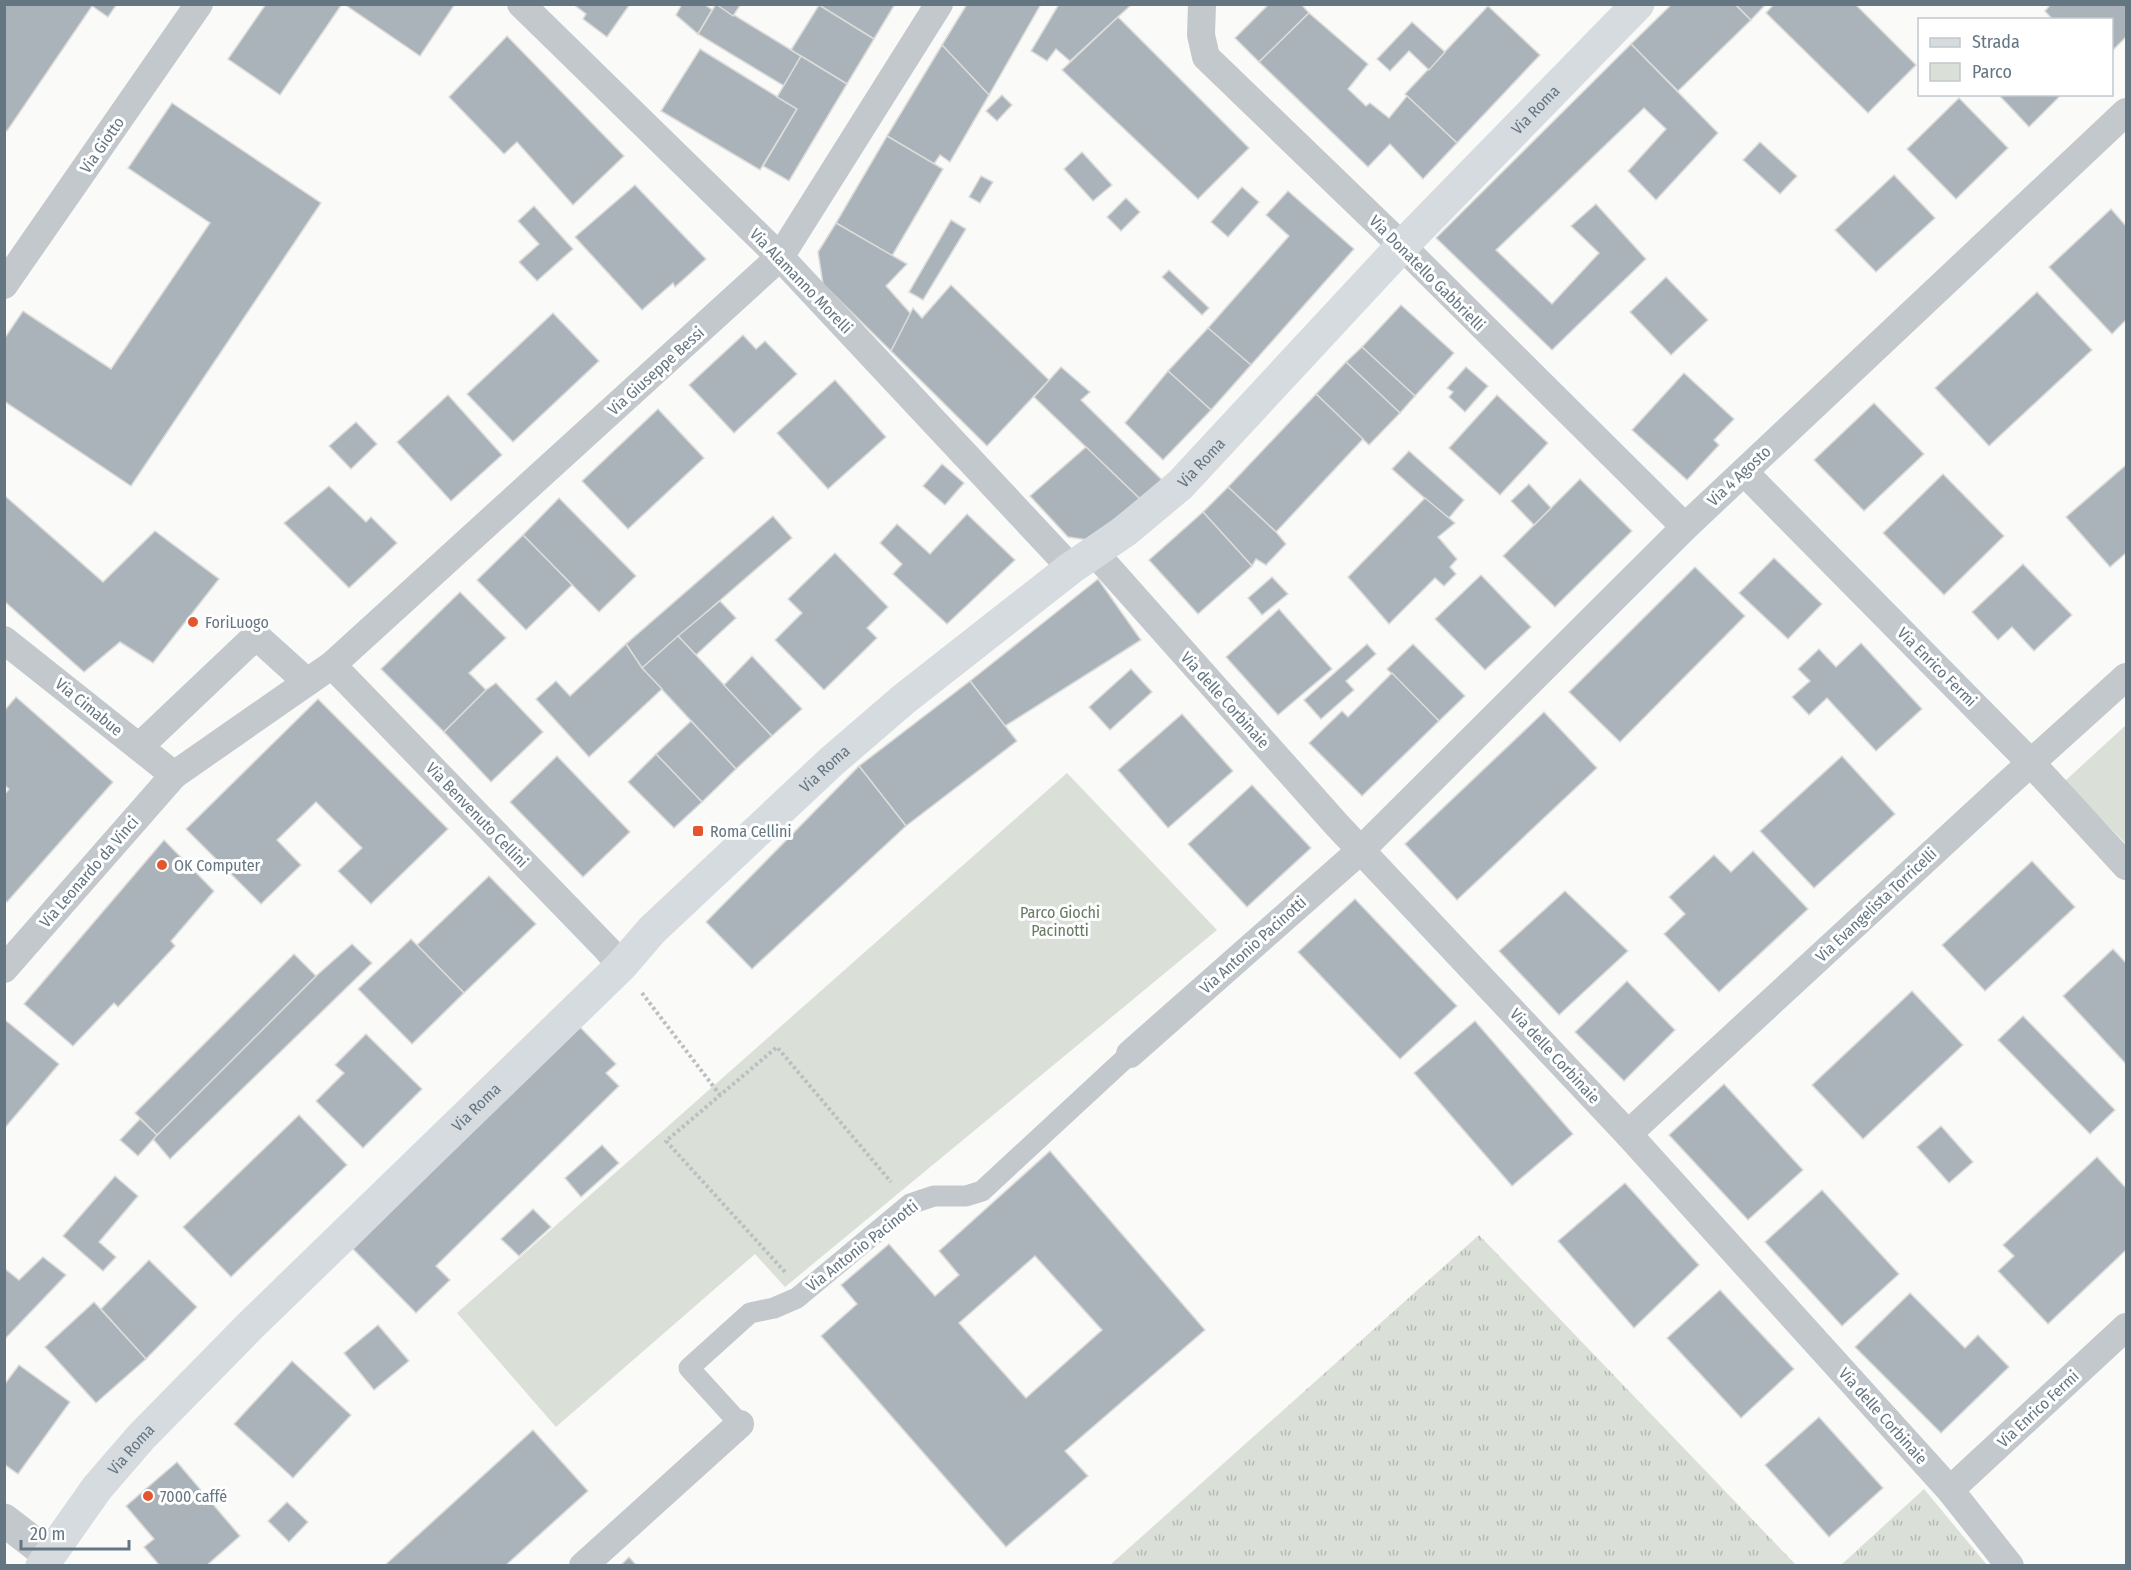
<svg xmlns="http://www.w3.org/2000/svg" width="2131" height="1570" viewBox="0 0 2131 1570" font-family="'Fira Sans Condensed',sans-serif">
<defs>
<pattern id="grass-tufts" width="24" height="20" patternUnits="userSpaceOnUse" patternTransform="scale(1.5)"><rect width="24" height="20" fill="#dadfd7"/><path d="M3 7l-1-3M5 7V3M7 7l1-3M15 17l-1-3M17 17v-4M19 17l1-3" fill="none" stroke="#b4b9b4"/></pattern>
</defs>
<rect width="100%" height="100%" fill="#fafaf8"/>
<g fill="url(#grass-tufts)">
<path d="M1479,1235L1796,1565H1110Z"/>
<path d="M1924,1489L1987,1565H1841Z"/>
</g>
<g fill="#dadfd7">
<path d="M2126,725V844L2065,781Z"/>
<path d="M1067,773L1217,930L785,1287L755,1254L556,1427L457,1313Z"/>
</g>
<g fill="#aab3b9" stroke="#dcdcda" stroke-width="1.5" fill-rule="evenodd">
<path d="M7,4H117L108,17L92,6L7,131L4,129V8Z"/>
<path d="M266,4H342L280,95L228,59Z"/>
<path d="M344,4H455L420,56Z"/>
<path d="M573,4H630L607,37L583,19L586,14Z"/>
<path d="M682,4H704L712,10L698,34L676,15Z"/>
<path d="M716,4L801,56L784,86L698,34Z"/>
<path d="M716,4H741L733,16Z"/>
<path d="M817,4H895L874,39Z"/>
<path d="M967,4H1041L989,95L942,45Z"/>
<path d="M1059,4H1132L1070,61L1056,49L1047,61L1031,51Z"/>
<path d="M1269,4H1301L1309,13L1259,62L1235,38Z"/>
<path d="M1672,4H1735L1751,20L1678,91L1631,44Z"/>
<path d="M1735,4H1766L1751,20Z"/>
<path d="M1774,4H1855L1916,65L1868,113L1766,13Z"/>
<path d="M2051,4H2126V37L2112,51V20H2053L2045,11Z"/>
<path d="M819,5L874,39L847,84L791,50Z"/>
<path d="M1488,6L1540,55L1457,143L1405,94Z"/>
<path d="M1309,13L1368,64L1348,89L1366,106L1370,103L1389,118L1407,96L1457,143L1423,179L1390,144L1368,167L1259,62Z"/>
<path d="M1118,17L1249,148L1198,199L1062,70Z"/>
<path d="M1412,22L1445,52L1429,70L1409,51L1390,71L1377,59Z"/>
<path d="M507,36L624,156L573,205L517,142L504,154L449,97Z"/>
<path d="M1631,44L1718,133L1656,200L1628,171L1666,129L1644,108L1496,250L1552,304L1599,253L1571,226L1596,204L1646,259L1552,350L1436,238Z"/>
<path d="M942,45L989,95L950,162L940,155L934,164L887,136Z"/>
<path d="M700,49L797,109L760,170L661,111Z"/>
<path d="M801,56L847,84L789,181L763,166L797,109L777,97Z"/>
<path d="M1998,94H2062L2029,127Z"/>
<path d="M1002,95L1012,105L997,121L986,111Z"/>
<path d="M1959,98L2008,148L1956,199L1907,149Z"/>
<path d="M172,103L321,203L131,486L4,401V339L23,311L111,369L210,223L128,168Z"/>
<path d="M887,136L943,169L892,256L836,223Z"/>
<path d="M1760,142L1797,176L1780,194L1743,160Z"/>
<path d="M1082,152L1112,185L1093,201L1064,169Z"/>
<path d="M1894,175L1935,218L1876,272L1835,230Z"/>
<path d="M981,176L993,182L980,203L969,197Z"/>
<path d="M635,185L706,259L675,287L673,283L642,310L575,237Z"/>
<path d="M1242,187L1259,202L1228,237L1211,222Z"/>
<path d="M1288,191L1354,249L1251,365L1208,328L1289,236L1266,215Z"/>
<path d="M1126,198L1140,212L1121,231L1107,217Z"/>
<path d="M534,206L573,249L537,281L519,262L539,244L518,221Z"/>
<path d="M2111,209L2126,226V320L2112,334L2049,267Z"/>
<path d="M951,220L966,229L923,300L909,292Z"/>
<path d="M836,223L907,264L886,286L911,314L891,351L823,284L818,252Z"/>
<path d="M1169,270L1209,308L1202,315L1162,277Z"/>
<path d="M1666,277L1708,320L1671,355L1630,312Z"/>
<path d="M951,285L1049,380L987,446L891,351L913,308L922,318Z"/>
<path d="M2037,292L2092,350L1989,446L1935,388Z"/>
<path d="M1401,305L1454,353L1415,396L1362,347Z"/>
<path d="M553,313L599,361L513,442L467,394Z"/>
<path d="M1208,328L1251,365L1211,410L1168,371Z"/>
<path d="M743,335L756,349L765,341L797,374L734,433L689,385Z"/>
<path d="M1362,347L1415,396L1400,413L1346,362Z"/>
<path d="M1346,362L1400,413L1369,445L1316,394Z"/>
<path d="M1061,367L1090,392L1081,400L1162,480L1140,499L1034,397Z"/>
<path d="M1466,367L1488,386L1465,412L1449,397L1453,392L1447,388Z"/>
<path d="M1168,371L1211,410L1163,460L1125,423Z"/>
<path d="M1684,373L1734,419L1714,440L1719,445L1687,480L1632,430Z"/>
<path d="M835,380L886,437L828,489L777,433Z"/>
<path d="M1316,394L1363,439L1276,532L1228,487Z"/>
<path d="M448,395L502,455L451,501L397,442Z"/>
<path d="M1497,395L1548,443L1500,495L1449,448Z"/>
<path d="M1874,403L1924,454L1864,511L1814,460Z"/>
<path d="M658,409L704,458L628,529L582,481Z"/>
<path d="M356,422L377,444L351,469L329,446Z"/>
<path d="M1086,447L1140,499L1088,540L1068,537L1030,496Z"/>
<path d="M1409,451L1464,500L1448,519L1392,469Z"/>
<path d="M942,464L964,483L945,505L923,486Z"/>
<path d="M2126,465V553L2110,567L2066,517Z"/>
<path d="M1943,474L2004,536L1944,595L1883,533Z"/>
<path d="M1580,479L1632,531L1555,607L1503,556Z"/>
<path d="M1529,484L1551,508L1534,525L1511,501Z"/>
<path d="M329,486L366,522L371,517L397,543L349,588L284,523Z"/>
<path d="M1228,487L1276,532L1286,544L1266,565L1256,559L1252,566L1203,512Z"/>
<path d="M4,495L103,582L155,531L219,579L153,663L120,642L84,672L4,601Z"/>
<path d="M559,498L636,576L599,612L523,535Z"/>
<path d="M1425,498L1455,523L1438,537L1457,559L1450,567L1456,574L1444,586L1435,578L1389,624L1348,577Z"/>
<path d="M1203,512L1252,566L1198,614L1149,560Z"/>
<path d="M967,514L1015,560L947,624L893,574L902,564L880,543L897,524L930,554Z"/>
<path d="M773,516L792,538L642,668L626,644Z"/>
<path d="M523,535L572,585L526,630L477,580Z"/>
<path d="M835,553L888,607L867,628L877,638L824,690L775,640L802,613L788,599Z"/>
<path d="M1774,558L1822,604L1788,639L1739,593Z"/>
<path d="M2023,564L2072,615L2034,651L2012,627L1998,640L1972,612Z"/>
<path d="M1695,567L1745,616L1620,742L1569,692Z"/>
<path d="M1481,575L1531,627L1485,670L1435,619Z"/>
<path d="M1272,577L1288,594L1262,615L1248,598Z"/>
<path d="M1098,579L1141,640L1005,726L970,681Z"/>
<path d="M460,592L506,638L469,673L486,690L444,732L381,669Z"/>
<path d="M720,601L736,618L696,655L678,636Z"/>
<path d="M1279,609L1332,669L1278,715L1226,657Z"/>
<path d="M678,636L772,736L736,769L642,668Z"/>
<path d="M1861,643L1922,709L1876,751L1827,698L1809,715L1792,697L1810,681L1798,669L1819,649L1836,667Z"/>
<path d="M626,644L642,668L662,689L589,757L536,699L556,681L570,696Z"/>
<path d="M1367,644L1376,654L1346,681L1354,690L1321,719L1304,700Z"/>
<path d="M1413,644L1465,696L1439,721L1387,669Z"/>
<path d="M752,656L802,709L772,736L724,685Z"/>
<path d="M1131,669L1152,692L1110,730L1089,707Z"/>
<path d="M1392,673L1439,721L1362,796L1309,743L1342,711L1348,717Z"/>
<path d="M970,681L1017,741L906,826L859,766Z"/>
<path d="M496,683L543,732L491,782L444,732L486,690Z"/>
<path d="M16,697L113,782L7,902L4,900V795L9,789L4,785V711Z"/>
<path d="M318,699L448,829L371,904L338,871L362,848L316,802L277,840L301,865L261,904L186,829Z"/>
<path d="M1544,712L1597,768L1457,900L1405,844Z"/>
<path d="M1182,714L1233,771L1168,828L1118,770Z"/>
<path d="M691,721L736,769L702,802L656,754Z"/>
<path d="M656,754L702,802L674,828L628,782Z"/>
<path d="M557,756L630,832L583,877L510,802Z"/>
<path d="M1842,756L1895,814L1814,888L1760,831Z"/>
<path d="M859,766L906,826L752,969L706,922Z"/>
<path d="M1252,785L1311,848L1247,907L1188,844Z"/>
<path d="M164,840L214,891L171,941L175,946L118,1007L114,1003L73,1046L24,1004Z"/>
<path d="M1753,851L1808,909L1719,992L1664,934L1685,914L1669,897L1714,855L1731,872Z"/>
<path d="M2032,861L2075,907L1985,991L1942,945Z"/>
<path d="M489,876L536,924L464,993L417,945Z"/>
<path d="M1565,891L1628,951L1559,1015L1499,951Z"/>
<path d="M1355,899L1457,1006L1400,1059L1298,952Z"/>
<path d="M411,939L464,993L412,1044L358,989Z"/>
<path d="M352,944L372,963L170,1159L153,1139L316,976Z"/>
<path d="M2113,949L2126,963V1064L2063,996Z"/>
<path d="M294,954L316,976L157,1135L135,1113Z"/>
<path d="M1627,981L1675,1030L1624,1081L1575,1032Z"/>
<path d="M1912,991L1963,1045L1863,1139L1812,1085Z"/>
<path d="M2023,1016L2115,1110L2090,1134L1998,1040Z"/>
<path d="M4,1019L59,1064L4,1129Z"/>
<path d="M1475,1021L1573,1134L1512,1186L1414,1073Z"/>
<path d="M579,1026L616,1064L606,1073L619,1086L436,1266L450,1280L416,1313L353,1249Z"/>
<path d="M366,1034L422,1089L363,1148L316,1101L344,1073L335,1065Z"/>
<path d="M1724,1084L1803,1170L1748,1220L1669,1135Z"/>
<path d="M299,1115L347,1165L231,1277L183,1227Z"/>
<path d="M140,1119L157,1135L138,1156L120,1140Z"/>
<path d="M1941,1126L1973,1162L1949,1183L1917,1147Z"/>
<path d="M602,1145L619,1163L581,1197L565,1178Z"/>
<path d="M1050,1151L1205,1330L1065,1451L1088,1476L1006,1547L821,1336L857,1304L841,1285L889,1244L935,1296L959,1275L939,1251ZM1035,1256L1102,1330L1026,1398L959,1323Z"/>
<path d="M2097,1157L2126,1188V1250L2048,1324L1998,1271L2014,1256L2003,1245Z"/>
<path d="M115,1176L138,1196L99,1242L116,1257L103,1271L63,1236Z"/>
<path d="M1625,1183L1699,1265L1634,1328L1558,1241Z"/>
<path d="M1822,1190L1899,1274L1842,1326L1765,1242Z"/>
<path d="M533,1209L551,1227L519,1256L501,1239Z"/>
<path d="M43,1257L66,1275L4,1340V1268L19,1280Z"/>
<path d="M149,1260L197,1307L146,1359L101,1309Z"/>
<path d="M1720,1290L1794,1369L1741,1418L1667,1338Z"/>
<path d="M1910,1293L1965,1348L1978,1335L2009,1367L1941,1433L1855,1347Z"/>
<path d="M94,1302L146,1359L96,1403L45,1347Z"/>
<path d="M378,1325L409,1361L374,1390L344,1353Z"/>
<path d="M292,1361L351,1415L293,1478L234,1424Z"/>
<path d="M19,1365L70,1402L18,1474L4,1464V1385Z"/>
<path d="M1819,1417L1883,1488L1829,1537L1765,1465Z"/>
<path d="M533,1430L588,1491L505,1566H384Z"/>
<path d="M177,1462L240,1536L206,1566H160L144,1547L154,1539L126,1506Z"/>
<path d="M287,1502L308,1522L289,1542L268,1521Z"/>
<path d="M629,1557L637,1566H620Z"/>
</g>
<g fill="none" stroke-linecap="round" stroke-linejoin="round">
<g stroke="#bbbfc2" stroke-width="4" stroke-dasharray="3 3" stroke-linecap="butt">
<path d="M642,993L720,1095"/>
<path d="M785,1272L666,1141L777,1047L891,1182"/>
</g>
<path stroke="#c3c8cc" stroke-width="21" d="M740,1424L689,1368L750,1313L774,1308L797,1298L910,1204L934,1196H966L982,1191L1130,1054"/>
<g stroke="#c3c8cc" stroke-width="28">
<path d="M521,4L780,257L1071,568"/>
<path d="M1202,4L1201,35L1206,57L1402,246L1685,527"/>
<path d="M4,285L199,4"/>
<path d="M1744,472L2031,763L2126,866"/>
<path d="M1095,553L1337,825L1628,1134L1950,1490L2010,1566"/>
<path d="M4,640L174,775"/>
<path d="M332,665L607,949L621,966"/>
<path d="M139,747L256,636L307,682"/>
<path d="M4,969L174,775L332,665L780,257L939,4"/>
<path d="M1130,1054L1361,850L1685,527L2126,112"/>
<path d="M1628,1134L2004,787L2126,677"/>
<path d="M1950,1490L2126,1327"/>
<path d="M583,1566L740,1424"/>
</g>
<path stroke="#c3c8cc" stroke-width="33" d="M4,1520L48,1554"/>
<path stroke="#d6dbdf" stroke-width="33" id="s1" d="M42,1566L97,1488L141,1437L250,1326L621,966L652,930L832,761L904,699L1071,568L1125,531L1180,485L1402,246L1638,4"/>
</g>
<g fill="#e4572e" stroke="#fff" stroke-width="2">
<circle cx="193" cy="622" r="6"/>
<rect x="692" y="825" width="12" height="12" rx="3"/>
<circle cx="162" cy="865" r="6"/>
<circle cx="148" cy="1496" r="6"/>
</g>
<g text-anchor="middle" dominant-baseline="central" stroke-width="6" stroke-linejoin="round" paint-order="stroke">
<g font-size="16" fill="#657683" stroke="#fff">
<text stroke="none"><textPath href="#s1" startOffset="2091">Via Roma</textPath></text>
<text transform="translate(102 145) rotate(-55)">Via Giotto</text>
<text transform="translate(1427 273) rotate(45)">Via Donatello Gabbrielli</text>
<text transform="translate(801 281) rotate(46)">Via Alamanno Morelli</text>
<text transform="translate(656 371) rotate(-42)">Via Giuseppe Bessi</text>
<text stroke="none"><textPath href="#s1" startOffset="1605">Via Roma</textPath></text>
<text transform="translate(1739 476) rotate(-43)">Via 4 Agosto</text>
<text transform="translate(1937 667) rotate(45)">Via Enrico Fermi</text>
<text transform="translate(1225 700) rotate(48)">Via delle Corbinaie</text>
<text transform="translate(89 707) rotate(39)">Via Cimabue</text>
<text stroke="none"><textPath href="#s1" startOffset="1119">Via Roma</textPath></text>
<text transform="translate(477 815) rotate(46)">Via Benvenuto Cellini</text>
<text transform="translate(89 872) rotate(-49)">Via Leonardo da Vinci</text>
<text transform="translate(1876 905) rotate(-43)">Via Evangelista Torricelli</text>
<text transform="translate(1253 945) rotate(-42)">Via Antonio Pacinotti</text>
<text transform="translate(1555 1056) rotate(47)">Via delle Corbinaie</text>
<text stroke="none"><textPath href="#s1" startOffset="633">Via Roma</textPath></text>
<text transform="translate(862 1246) rotate(-38)">Via Antonio Pacinotti</text>
<text transform="translate(2038 1409) rotate(-43)">Via Enrico Fermi</text>
<text transform="translate(1883 1416) rotate(48)">Via delle Corbinaie</text>
<text stroke="none"><textPath href="#s1" startOffset="147">Via Roma</textPath></text>
</g>
<g font-size="16" fill="#657683" stroke="#fff" text-anchor="start">
<text x="205" y="622">ForiLuogo</text>
<text x="710" y="831">Roma Cellini</text>
<text x="174" y="865">OK Computer</text>
<text x="160" y="1496">7000 caffé</text>
</g>
<g font-size="16" fill="#687a64" stroke="#fff">
<text x="1060" y="912">Parco Giochi<tspan x="1060" dy="18">Pacinotti</tspan></text>
</g>
</g>
<rect width="2131" height="1570" fill="none" stroke="#657683" stroke-width="12"/>
<rect x="1918" y="18" width="195" height="78" fill="#ffffff" stroke="#c1c8cd" stroke-width="1.5"/>
<rect x="1930" y="38" width="30" height="9" fill="#d6dbdf" stroke="#c1c8cd" stroke-width="1.5"/>
<text x="1972" y="48" font-size="18" fill="#657683">Strada</text>
<rect x="1930" y="63" width="30" height="18" fill="#dadfd7" stroke="#c1c8cd" stroke-width="1.5"/>
<text x="1972" y="78" font-size="18" fill="#657683">Parco</text>
<path d="M21 1540v9h108v-9" fill="none" stroke="#657683" stroke-width="3"/>
<text x="30" y="1540" font-size="18" fill="#657683" stroke="#ffffff" stroke-width="4.5" paint-order="stroke">20 m</text>
</svg>
